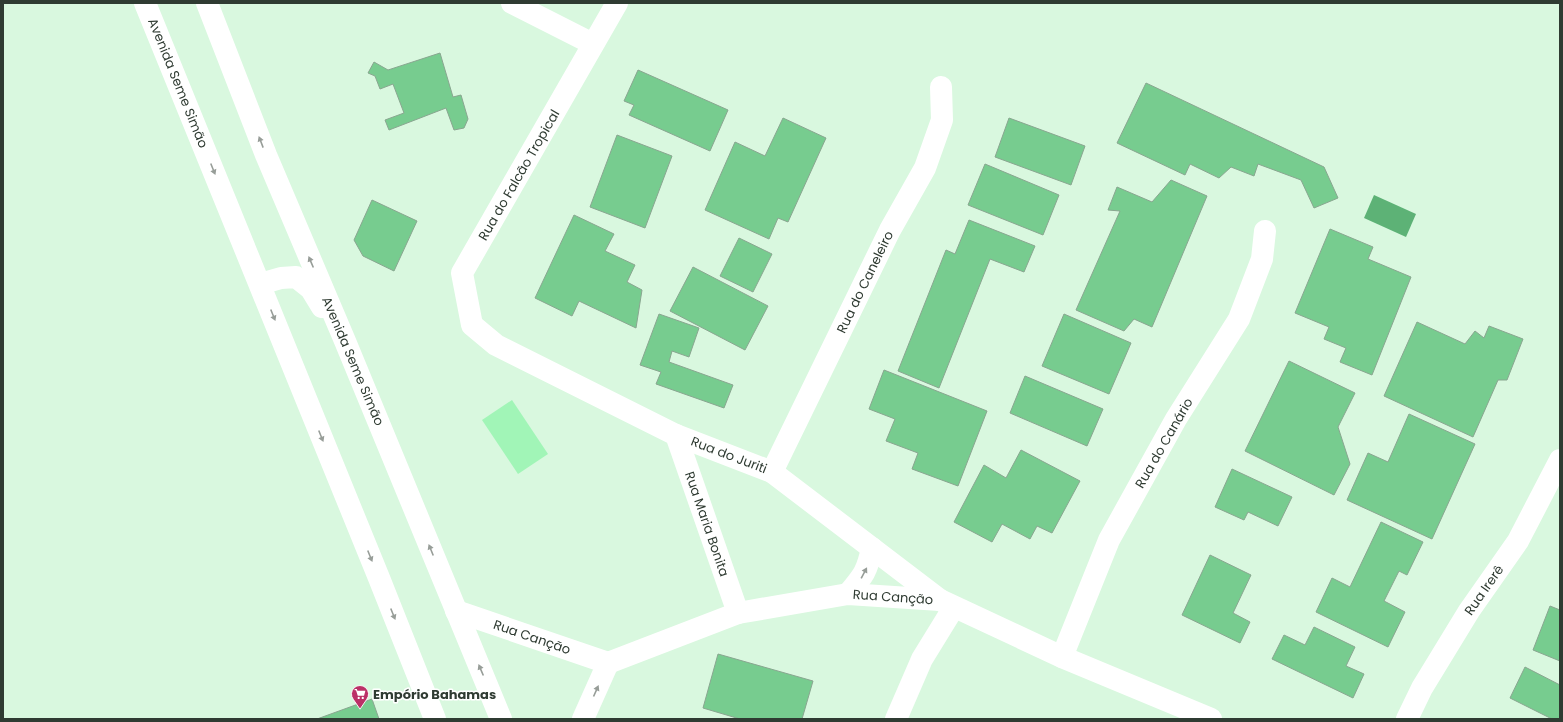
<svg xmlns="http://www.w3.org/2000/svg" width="1563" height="722" viewBox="0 0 1563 722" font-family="Poppins,sans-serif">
<rect width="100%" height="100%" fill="#d9f8df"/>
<path fill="#a1f5b7" d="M512,400L548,454L518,474L482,420Z"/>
<path fill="#5db276" d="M1374,195L1416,214L1406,237L1364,218Z"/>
<g fill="#77cc8f" stroke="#89a690">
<path d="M440,53L453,97L461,95L468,119L464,128L454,130L446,108L389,130L385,120L404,113L393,84L380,89L375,76L368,73L374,62L388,70Z"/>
<path d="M638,70L728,110L710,151L629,115L634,105L624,101Z"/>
<path d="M1146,83L1324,167L1338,198L1314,208L1301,180L1258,164L1254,176L1231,167L1219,178L1190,164L1185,175L1117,143Z"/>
<path d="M783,118L826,138L788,222L778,218L769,239L705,210L735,142L765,156Z"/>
<path d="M1009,118L1085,146L1071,185L995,157Z"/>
<path d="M617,135L672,156L645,228L590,207Z"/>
<path d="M985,164L1059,195L1043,235L968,205Z"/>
<path d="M1171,180L1207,196L1152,327L1134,319L1124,331L1076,310L1120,211L1108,210L1117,187L1152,202Z"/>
<path d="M372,200L417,221L394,271L363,256L354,240Z"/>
<path d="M574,215L614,234L605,251L635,265L627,282L642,290L636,328L579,301L572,316L535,298Z"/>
<path d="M969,220L1035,246L1024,272L990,259L939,388L898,371L946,250L955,254Z"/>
<path d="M1330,229L1373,247L1368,259L1411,277L1372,375L1340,362L1346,348L1324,339L1329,327L1295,313Z"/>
<path d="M739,238L772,254L753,292L720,276Z"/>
<path d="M693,267L768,306L745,350L670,311Z"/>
<path d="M659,314L699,328L689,357L672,351L669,362L733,385L724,408L656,384L661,372L640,365Z"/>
<path d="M1064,314L1131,343L1109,394L1042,366Z"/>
<path d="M1417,322L1465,344L1475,331L1484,338L1489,326L1523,339L1507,380H1498L1473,437L1384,396Z"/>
<path d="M1289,361L1355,393L1338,427L1350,464L1334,495L1245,451Z"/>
<path d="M884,370L987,411L958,486L912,469L918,453L886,441L895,419L869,409Z"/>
<path d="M1025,376L1103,409L1087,446L1010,413Z"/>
<path d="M1409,414L1475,444L1432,539L1347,500L1368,453L1388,462Z"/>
<path d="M1021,450L1080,481L1052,533L1037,526L1030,539L1002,524L992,542L954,522L984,465L1006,478Z"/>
<path d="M1232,469L1292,497L1278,526L1248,512L1244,520L1215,507Z"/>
<path d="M1381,522L1423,542L1407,575L1399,571L1384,601L1405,612L1388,647L1316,612L1332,578L1350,587Z"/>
<path d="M1210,555L1251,575L1233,613L1250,622L1240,643L1182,615Z"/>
<path d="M1550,606L1560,610V661L1533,650Z"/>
<path d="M1314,627L1355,647L1346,666L1364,674L1353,698L1272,659L1284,635L1305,645Z"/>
<path d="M718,654L813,681L802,719H740L703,708Z"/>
<path d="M1525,667L1560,685V719H1552L1510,698Z"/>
<path d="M372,699L379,719H317Z"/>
</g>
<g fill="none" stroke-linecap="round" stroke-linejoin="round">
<g stroke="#fff" stroke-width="22">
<path d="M512,3L593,44"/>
<path d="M617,3L462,273L472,325L496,345L676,435L772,472L940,600"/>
<path d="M676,435L738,613"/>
<path d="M772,472L890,230L925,168L942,120L941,87"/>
<path d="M848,594C863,576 867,572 872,548"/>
<path d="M456,611L608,663L738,613L848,594L940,600L1062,657L1211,719"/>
<path d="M1062,657L1109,540L1176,419L1239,319L1262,259L1265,231"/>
<path d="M583,719L608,663"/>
<path d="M896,719L922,659L954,607"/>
<path d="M1407,719L1422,688L1469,611L1518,541L1560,460"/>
</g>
<g stroke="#fff" stroke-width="22">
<path d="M145,3L379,578L435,719"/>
<path d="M207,3L266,155L345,341L501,719"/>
<path d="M260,284L281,278L296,277L311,289L322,307"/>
</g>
</g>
<defs><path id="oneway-solid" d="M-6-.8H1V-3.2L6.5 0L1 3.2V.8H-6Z"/></defs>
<g fill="#979d98">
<use href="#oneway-solid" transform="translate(261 142) rotate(-111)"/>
<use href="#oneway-solid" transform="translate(213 169) rotate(68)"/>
<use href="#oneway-solid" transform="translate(311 262) rotate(-113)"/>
<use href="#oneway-solid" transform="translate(273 315) rotate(68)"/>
<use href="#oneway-solid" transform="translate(321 436) rotate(68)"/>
<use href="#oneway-solid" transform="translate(431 550) rotate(-112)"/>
<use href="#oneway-solid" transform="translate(370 556) rotate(68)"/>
<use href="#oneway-solid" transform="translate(864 573) rotate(-62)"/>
<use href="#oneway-solid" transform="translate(393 614) rotate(68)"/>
<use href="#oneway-solid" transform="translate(481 670) rotate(-113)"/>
<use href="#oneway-solid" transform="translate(596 691) rotate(-66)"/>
</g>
<defs>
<symbol id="supermarket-pin" viewBox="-11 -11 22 30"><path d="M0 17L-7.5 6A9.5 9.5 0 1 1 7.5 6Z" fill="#bb3067" stroke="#fff"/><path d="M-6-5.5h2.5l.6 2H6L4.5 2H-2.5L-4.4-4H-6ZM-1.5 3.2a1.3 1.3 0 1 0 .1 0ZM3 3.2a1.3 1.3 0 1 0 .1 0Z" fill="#fff"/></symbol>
</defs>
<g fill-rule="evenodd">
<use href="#supermarket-pin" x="350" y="684" width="20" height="27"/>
</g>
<g text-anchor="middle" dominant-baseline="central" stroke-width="3" stroke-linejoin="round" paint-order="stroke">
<g font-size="13" fill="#2f3b32" stroke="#fff">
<text transform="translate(178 83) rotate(68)">Avenida Seme Simão</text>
<text transform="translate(519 175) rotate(-60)">Rua do Falcão Tropical</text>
<text transform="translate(865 282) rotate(-64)">Rua do Caneleiro</text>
<text transform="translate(353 361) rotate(67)">Avenida Seme Simão</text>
<text transform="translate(1164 443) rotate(-60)">Rua do Canário</text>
<text transform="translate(729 455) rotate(21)">Rua do Juriti</text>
<text transform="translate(707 524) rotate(71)">Rua Maria Bonita</text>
<text transform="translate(1484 590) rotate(-55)">Rua Irerê</text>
<text transform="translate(893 597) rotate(4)">Rua Canção</text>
<text transform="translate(532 637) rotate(19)">Rua Canção</text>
</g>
<g font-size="13" font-weight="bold" fill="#2f3b32" stroke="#fff" text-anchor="start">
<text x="373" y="694">Empório Bahamas</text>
</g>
</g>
<rect width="1563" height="722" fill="none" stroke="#2f3b32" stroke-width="8"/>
</svg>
